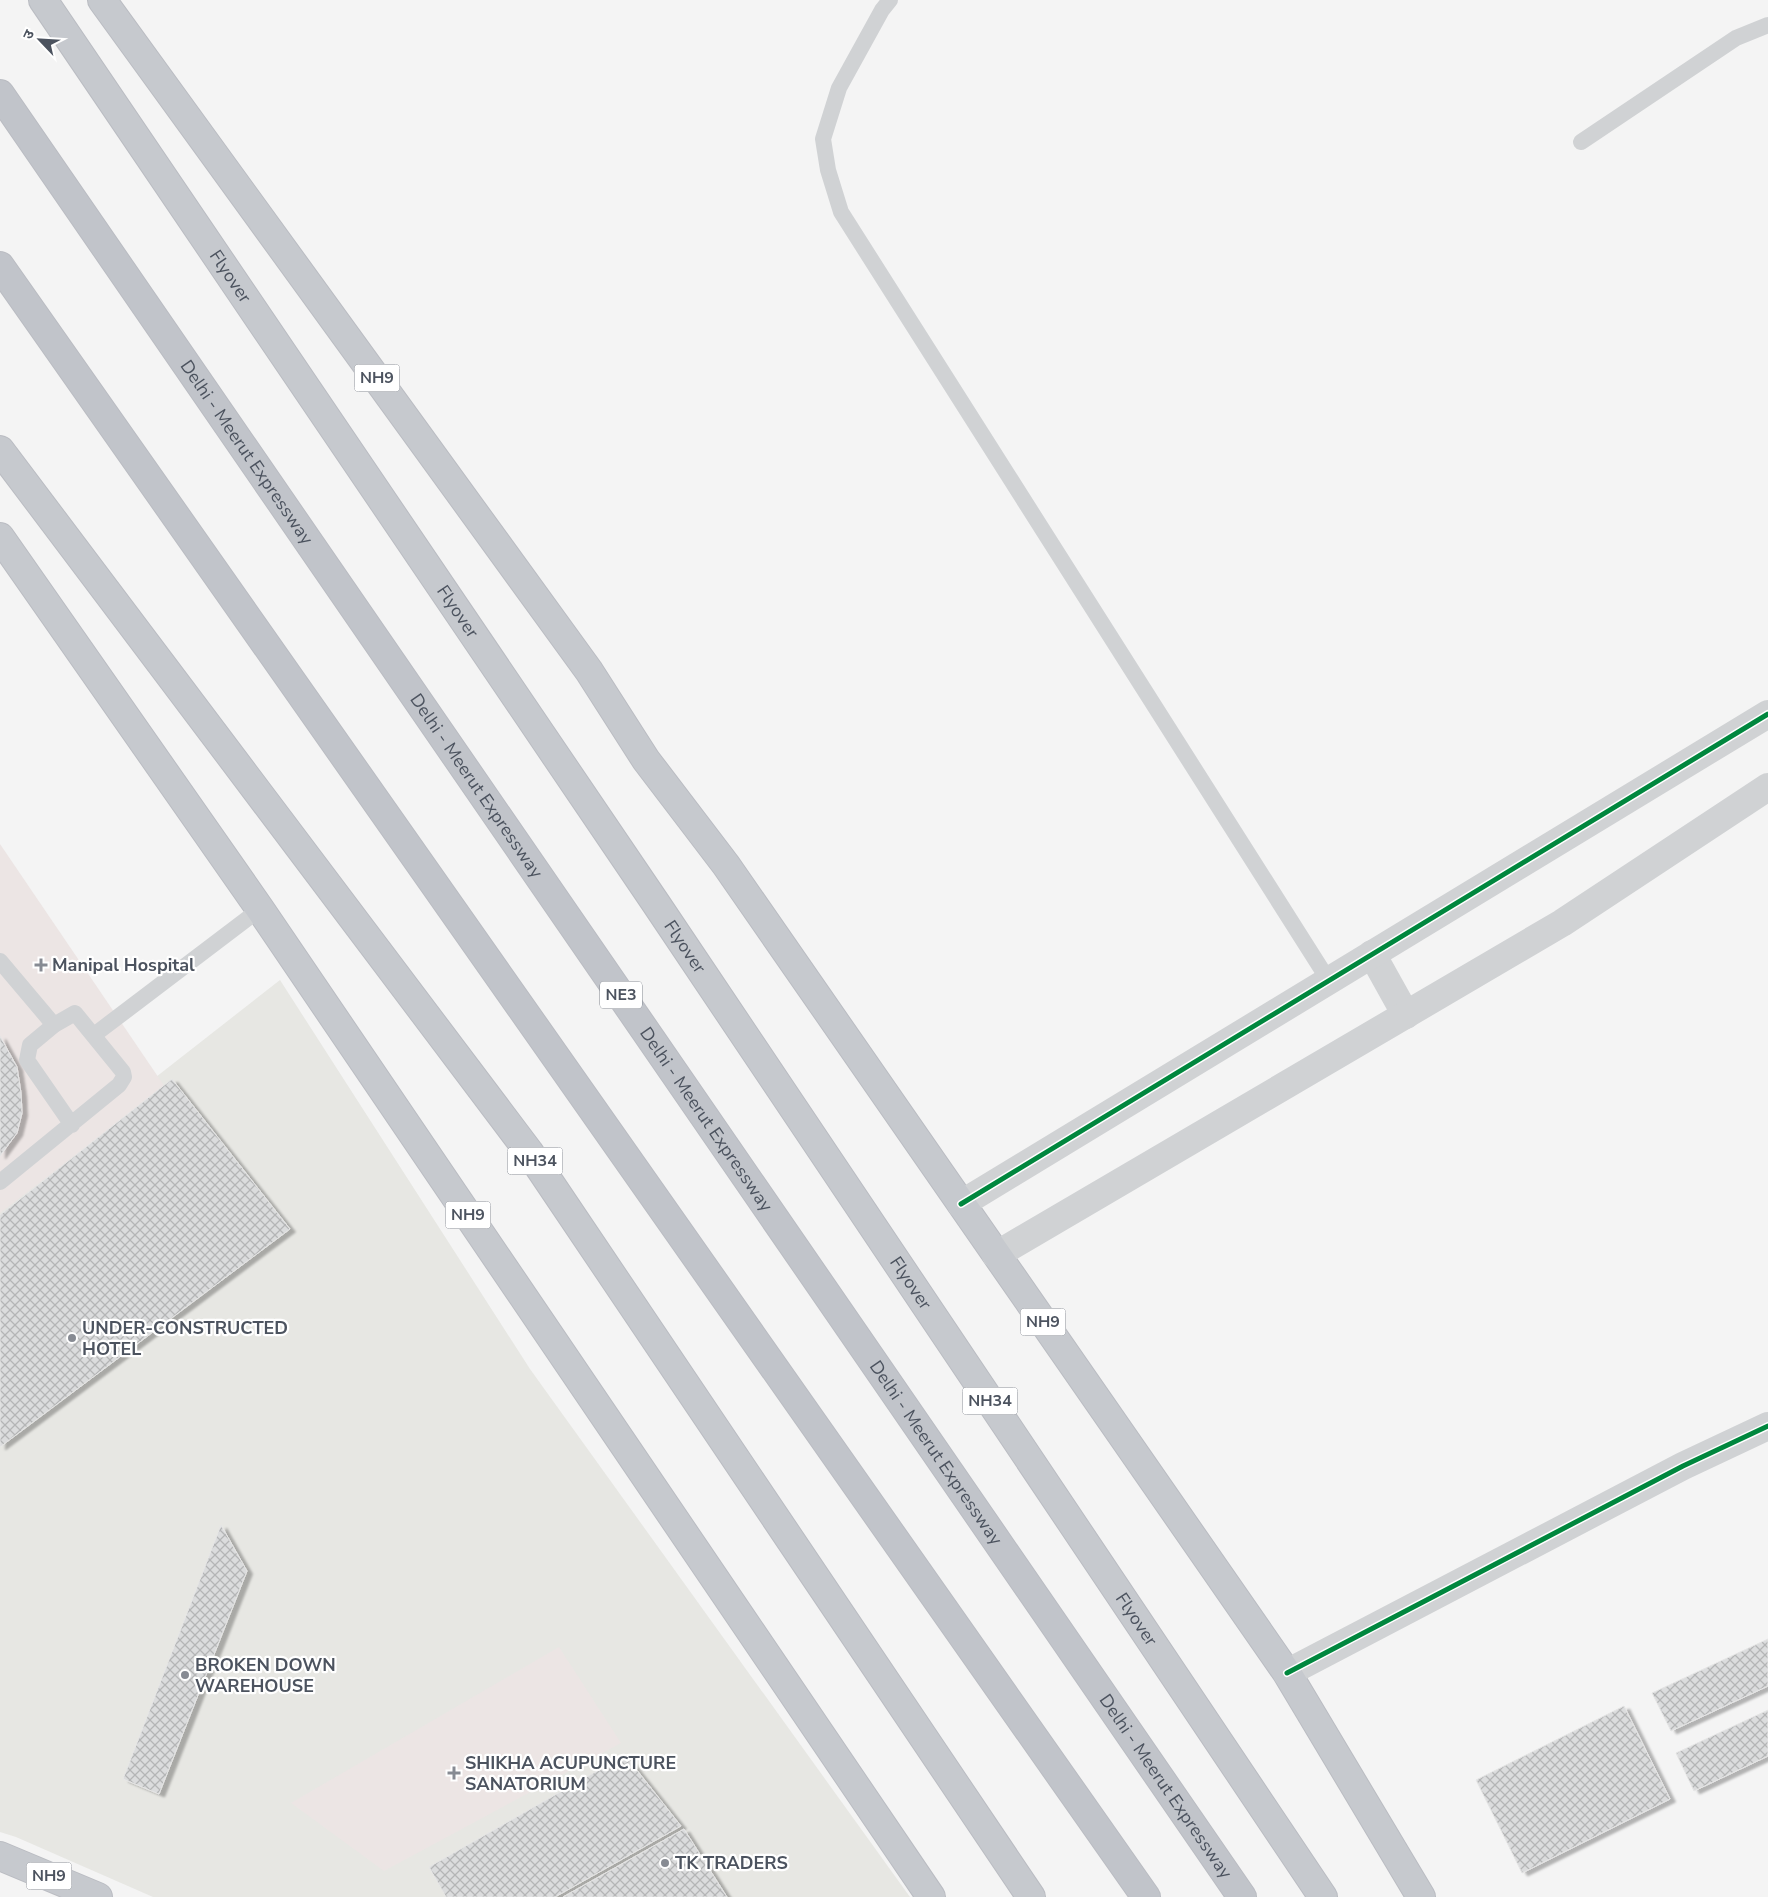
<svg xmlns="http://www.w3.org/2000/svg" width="1768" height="1897" viewBox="0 0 1768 1897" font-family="'Nunito Sans','Noto Sans Devanagari',sans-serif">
<defs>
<pattern id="building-cross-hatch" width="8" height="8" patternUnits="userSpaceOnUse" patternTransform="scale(1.25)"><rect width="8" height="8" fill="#dbdcdd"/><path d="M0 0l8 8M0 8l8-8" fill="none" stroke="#b4b5b6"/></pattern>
<filter id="shadow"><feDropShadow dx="5.5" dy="3" stdDeviation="1" flood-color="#0004"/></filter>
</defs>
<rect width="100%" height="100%" fill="#f4f4f4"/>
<path fill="#e7e7e3" d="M280,980L530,1369L910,1897H153L16,1837L0,1832V1199Z"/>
<g fill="#ece5e4">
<path d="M0,844L165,1087L0,1213Z"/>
<path d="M559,1647L621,1743L384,1871L291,1803Z"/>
</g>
<g fill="url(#building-cross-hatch)" stroke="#e6e6e6" filter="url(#shadow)">
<path d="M0,1036L17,1067L21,1093L22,1113L17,1133L0,1156Z"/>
<path d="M172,1079L290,1229L0,1447V1215Z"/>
<path d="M221,1525L247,1571L159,1794L123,1779Z"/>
<path d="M1768,1639V1686L1671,1731L1652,1693Z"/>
<path d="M1624,1706L1670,1799L1522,1873L1476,1780Z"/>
<path d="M1768,1710V1756L1694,1791L1676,1753Z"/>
<path d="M625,1755L681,1826L555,1897H446L429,1867Z"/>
<path d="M684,1829L727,1897H563Z"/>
</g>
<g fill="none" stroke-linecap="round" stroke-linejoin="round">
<defs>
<g id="trunk">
<path id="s1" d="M43,0L657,905L1323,1897"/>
<path d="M102,0L589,671L646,760L726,865L1287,1673L1421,1897"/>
<path d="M0,450L529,1152L1031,1897"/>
<path d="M0,537L260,909L931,1897"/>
<path d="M0,1856L98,1897"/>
</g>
<g id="motorway">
<path id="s2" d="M0,94L1242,1897"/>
<path d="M0,266L1146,1897"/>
</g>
</defs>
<use href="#trunk" stroke="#babcc2" stroke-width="30"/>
<use href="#motorway" stroke="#babcc2" stroke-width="30"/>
<g stroke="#d0d2d4" stroke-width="16">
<path d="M890,0L882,10L839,88L823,139L828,170L841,212L1329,981"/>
<path d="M1581,142L1736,38L1768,25"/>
<path d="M0,961L54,1025"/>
<path d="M94,1035L260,909"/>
<path d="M0,1182L119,1085L124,1077L123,1072L75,1013L54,1025L30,1045L27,1060L72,1125"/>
</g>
<g stroke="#d0d2d4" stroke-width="28">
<path d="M1372,954L1406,1015"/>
<path d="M961,1204L1768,714"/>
<path d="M996,1255L1562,923L1768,787"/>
<path d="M1287,1673L1683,1466L1768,1426"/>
</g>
<use href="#trunk" stroke="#c6c9ce" stroke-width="28"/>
<use href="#motorway" stroke="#c1c4ca" stroke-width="28"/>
<defs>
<g id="cycleway">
<path d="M961,1204L1768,714"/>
<path d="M1287,1673L1683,1466L1768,1426"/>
</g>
</defs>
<use href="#cycleway" stroke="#fff" stroke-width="8"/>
<use href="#cycleway" stroke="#00873e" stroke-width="5"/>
</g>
<g fill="#878b93" stroke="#fff" stroke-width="2">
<path d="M38.5 957.5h5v5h5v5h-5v5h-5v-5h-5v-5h5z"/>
<circle cx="72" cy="1338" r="5"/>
<circle cx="185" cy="1675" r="5"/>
<path d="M451.5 1765.5h5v5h5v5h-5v5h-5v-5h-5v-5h5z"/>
<circle cx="665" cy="1863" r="5"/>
</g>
<g text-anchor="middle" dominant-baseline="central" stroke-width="4.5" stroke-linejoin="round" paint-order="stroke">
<g fill="#fff" stroke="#82878f" stroke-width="1">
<rect x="354.5" y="364.5" width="45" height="27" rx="4"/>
<rect x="600" y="981.5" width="42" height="27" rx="4"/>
<rect x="507.5" y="1147.5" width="55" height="27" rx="4"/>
<rect x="445.5" y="1201.5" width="45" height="27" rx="4"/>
<rect x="1020.5" y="1308.5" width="45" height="27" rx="4"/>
<rect x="962.5" y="1387.5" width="55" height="27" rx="4"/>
<rect x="26.5" y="1862.5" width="45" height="27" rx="4"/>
</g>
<g font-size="16" font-weight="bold" fill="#4c535f">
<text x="377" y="378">NH9</text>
<text x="621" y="995">NE3</text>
<text x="535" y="1161">NH34</text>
<text x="468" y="1215">NH9</text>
<text x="1043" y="1322">NH9</text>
<text x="990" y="1401">NH34</text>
<text x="49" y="1876">NH9</text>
</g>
<g font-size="18" fill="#4c535f" stroke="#fff">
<text stroke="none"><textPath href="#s1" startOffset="334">Flyover</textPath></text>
<text stroke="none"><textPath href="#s2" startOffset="435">Delhi - Meerut Expressway</textPath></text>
<text stroke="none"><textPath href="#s1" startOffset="739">Flyover</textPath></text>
<text stroke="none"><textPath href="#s2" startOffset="840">Delhi - Meerut Expressway</textPath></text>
<text stroke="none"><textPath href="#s1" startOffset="1144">Flyover</textPath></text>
<text stroke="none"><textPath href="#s2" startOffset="1245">Delhi - Meerut Expressway</textPath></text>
<text stroke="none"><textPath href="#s1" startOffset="1549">Flyover</textPath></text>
<text stroke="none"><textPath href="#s2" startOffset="1650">Delhi - Meerut Expressway</textPath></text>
<text stroke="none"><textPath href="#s1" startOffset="1954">Flyover</textPath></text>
<text stroke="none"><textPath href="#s2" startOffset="2055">Delhi - Meerut Expressway</textPath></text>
</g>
<g font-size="18" font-weight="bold" fill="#4c535f" stroke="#fff" text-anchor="start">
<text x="52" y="965">Manipal Hospital</text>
<text x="82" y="1328">UNDER-CONSTRUCTED<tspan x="82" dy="21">HOTEL</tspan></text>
<text x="195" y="1665">BROKEN DOWN<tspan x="195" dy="21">WAREHOUSE</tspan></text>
<text x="465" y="1763">SHIKHA ACUPUNCTURE<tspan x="465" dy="21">SANATORIUM</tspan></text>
<text x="675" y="1863">TK TRADERS</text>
</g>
</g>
<g transform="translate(40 40) rotate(295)" stroke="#ffffff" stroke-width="4" paint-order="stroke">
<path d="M0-4L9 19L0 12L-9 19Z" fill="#4c535f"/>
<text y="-8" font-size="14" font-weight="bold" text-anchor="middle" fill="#4c535f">उ</text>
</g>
</svg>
